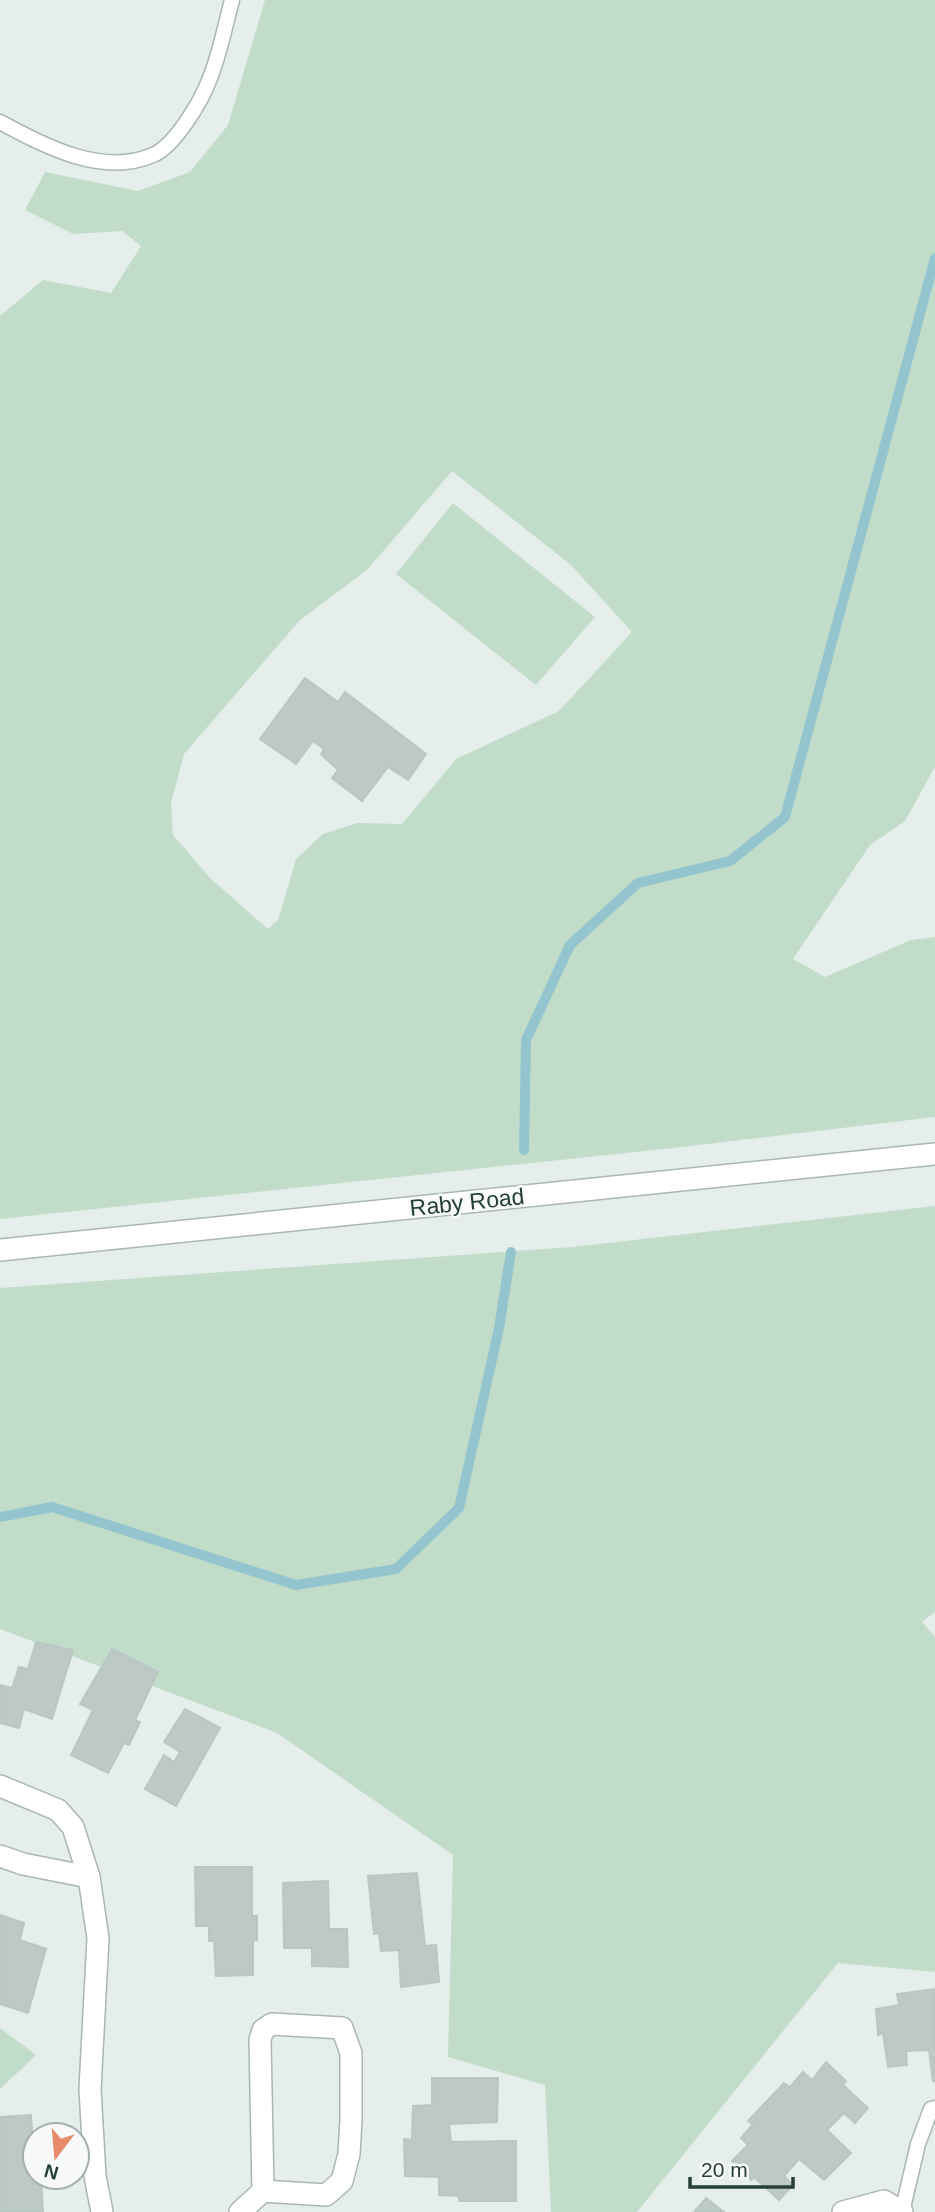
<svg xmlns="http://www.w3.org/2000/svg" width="935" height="2212" viewBox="0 0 935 2212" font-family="Arial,sans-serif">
<rect width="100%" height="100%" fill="#e6eeeb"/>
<g fill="#c1ddc9" fill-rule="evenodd">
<path d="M265,0H935V767L905,821L870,845L793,959L825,977L911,940L935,937V1117L673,1148L0,1219V316L43,280L111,293L141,246L122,231L73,234L25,210L45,172L138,191L190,172L228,125ZM452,471L571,565L632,632L559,711L456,759L402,824L357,823L323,834L296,859L278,920L268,929L211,879L173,835L171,803L184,754L300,620L367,570Z"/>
<path d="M453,503L595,617L536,685L396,574Z"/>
<path d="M935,1206V1612L922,1622L935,1637V1972L838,1963L637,2212H551L545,2085L448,2057L453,1855L277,1733L0,1629V1288L572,1247Z"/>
<path d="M0,2028L36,2055L0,2089Z"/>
</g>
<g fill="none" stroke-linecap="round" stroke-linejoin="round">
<g stroke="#94c4ce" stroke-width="10">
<path d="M524,1150L526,1040L570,945L638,883L730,861L785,817L935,258"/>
<path d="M0,1517L52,1507L296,1585L396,1569L459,1508L499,1328L511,1252"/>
</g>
</g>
<g fill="#bcc9c4" stroke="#b9c7c2" stroke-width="2">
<path d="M305,678L338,702L345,692L426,754L408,780L388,767L362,801L332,778L338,770L321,754L324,749L313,741L296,764L260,739Z"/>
<path d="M36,1642L73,1650L52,1719L24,1709L19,1728L0,1723V1685L12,1688L19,1667L28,1669Z"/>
<path d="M112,1649L158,1672L135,1720L140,1722L129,1745L124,1743L108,1773L71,1755L93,1710L80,1704Z"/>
<path d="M185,1709L220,1728L176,1806L145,1789L164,1755L174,1762L180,1752L164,1742Z"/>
<path d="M195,1867H252V1916H257V1940L253,1941V1975L216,1976L214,1941H209V1926H196Z"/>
<path d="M417,1873L425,1946L436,1945L439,1982L401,1987L399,1950L381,1951L379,1933L374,1934L368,1876Z"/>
<path d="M328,1881L329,1929H347L348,1967L312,1966V1948H284L283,1883Z"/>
<path d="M0,1915L24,1923L20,1940L46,1949L28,2013L0,2004Z"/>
<path d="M935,1989V2081H933L929,2050L906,2051L907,2065L888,2067L883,2033L878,2035L876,2009L899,2005L897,1994Z"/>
<path d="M826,2062L846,2081L843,2085L868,2108L855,2123L844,2113L827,2130L851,2153L824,2180L799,2159L784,2176L793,2185L779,2200L754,2177L751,2180L732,2161L748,2145L741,2138L753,2124L748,2121L784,2083L790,2087L803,2072L812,2080Z"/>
<path d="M432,2078H498L497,2122L449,2124L451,2142L516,2141V2201H459V2196L439,2195V2177L405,2176L404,2139L412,2140L413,2106L432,2105Z"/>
<path d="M31,2115L35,2177H41L43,2212H0V2117Z"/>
<path d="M706,2198L724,2212H694Z"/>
</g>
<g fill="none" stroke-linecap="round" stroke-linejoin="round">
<defs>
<g id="lane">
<path d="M0,122C45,146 102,177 153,155C175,146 202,100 210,78C220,53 225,26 232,0"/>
<path d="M902,2212L918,2144L931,2109L935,2108"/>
</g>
<g id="street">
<path d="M0,1250L935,1154"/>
<path d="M0,1786L58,1810L73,1827L89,1877L98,1938L90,2089L95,2176L102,2212"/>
<path d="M0,1856L23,1864L89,1877"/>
<path d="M240,2212L263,2191L326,2195L342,2181L349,2154L351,2120V2053L342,2028L272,2024L263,2030L260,2040L263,2191"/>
<path d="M843,2212L884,2201L902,2212"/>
</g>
</defs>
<use href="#lane" stroke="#a9b6b2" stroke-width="17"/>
<use href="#street" stroke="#a9b6b2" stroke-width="24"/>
<use href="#lane" stroke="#fff" stroke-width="14"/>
<use href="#street" stroke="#fff" stroke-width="21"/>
</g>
<g text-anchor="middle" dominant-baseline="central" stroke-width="5" stroke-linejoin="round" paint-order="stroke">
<g font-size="23" fill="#263f39" stroke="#f7faf9">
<text transform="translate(467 1202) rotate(-6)">Raby Road</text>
</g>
</g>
<g transform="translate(56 2156) rotate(196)"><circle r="33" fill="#f7faf9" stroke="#a3afac" stroke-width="2"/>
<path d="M0-5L12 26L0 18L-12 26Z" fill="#e78b6b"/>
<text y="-10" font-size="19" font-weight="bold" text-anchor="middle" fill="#263f39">N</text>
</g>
<path d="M690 2177v10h103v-10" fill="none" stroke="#263f39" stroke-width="3.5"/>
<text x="701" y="2177" font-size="21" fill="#263f39" stroke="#f7faf9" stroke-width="5" paint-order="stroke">20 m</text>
</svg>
